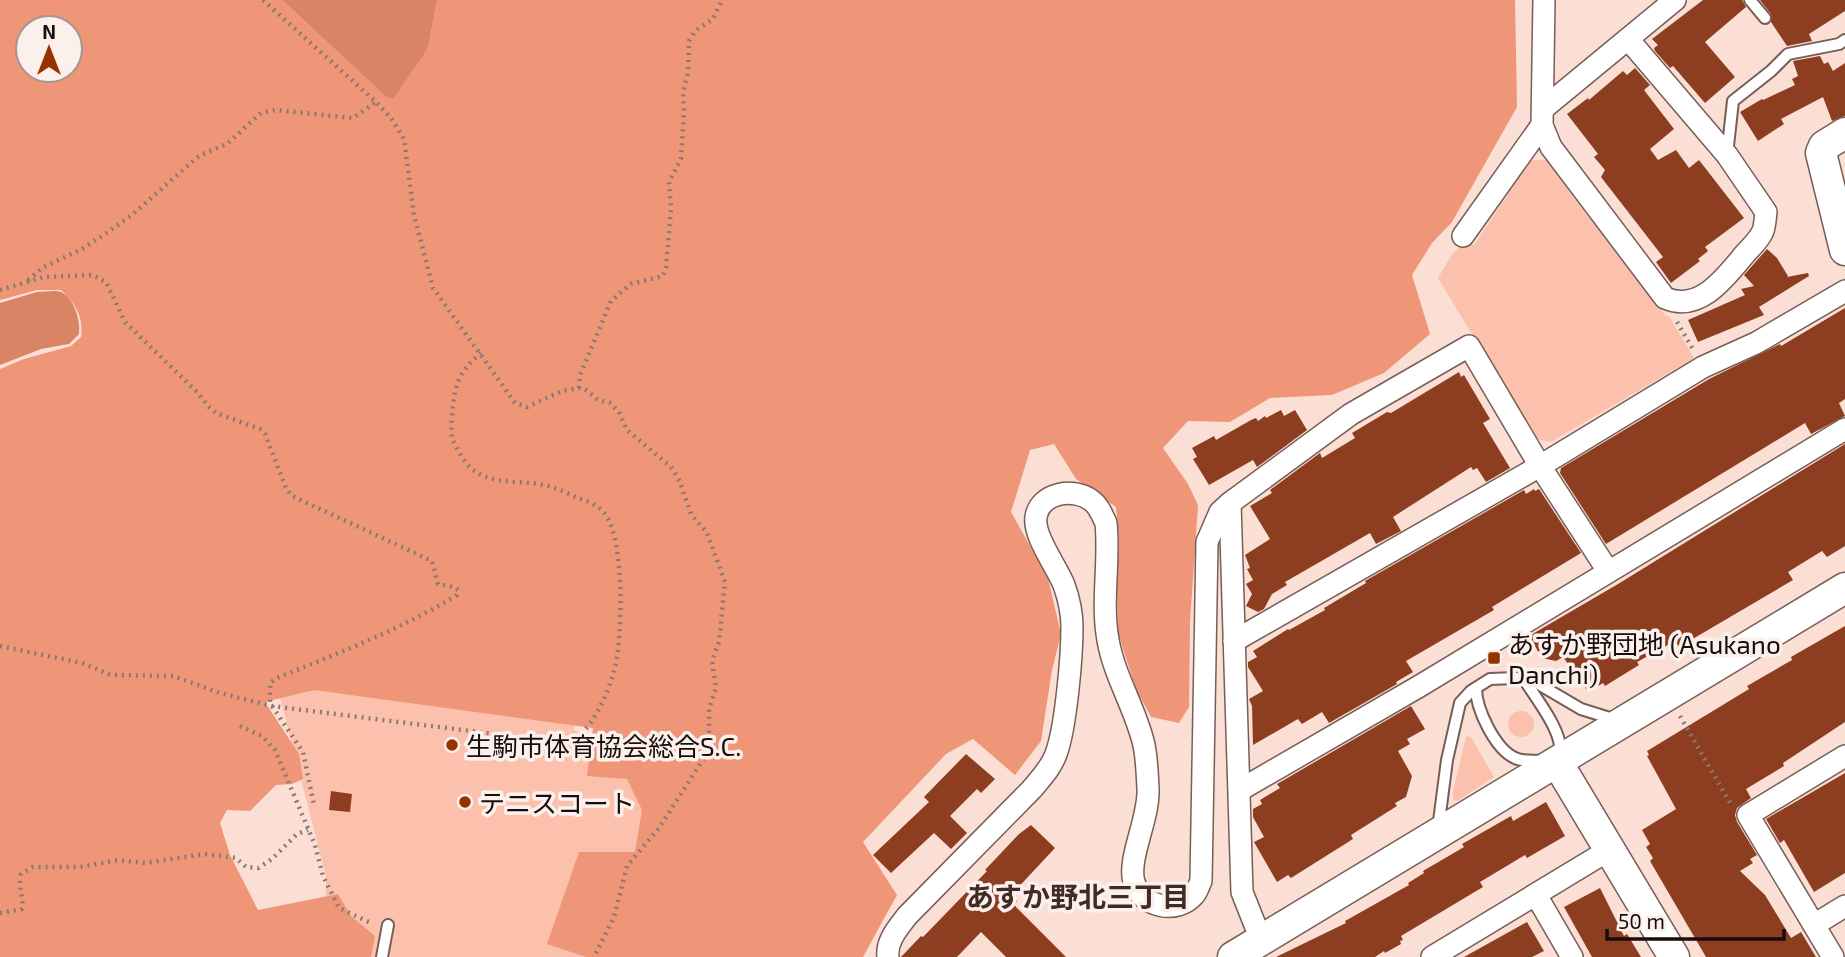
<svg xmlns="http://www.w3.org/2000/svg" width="1845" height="957" viewBox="0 0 1845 957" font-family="'Exo 2','Noto Sans JP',sans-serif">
<rect width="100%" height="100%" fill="#fbdfd5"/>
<g fill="#fcc1ac">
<path d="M1531,160H1548L1572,196L1666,316H1669L1694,358L1551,442L1535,439L1438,278L1452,254L1466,241L1474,245Z"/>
<path d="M589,559L574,730L651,760L827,957H325L326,876L265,640Z"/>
<circle cx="1521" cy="724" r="13"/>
<path d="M1466,736L1471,737L1494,777L1457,801L1453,800V792Z"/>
</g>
<path fill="#ee9677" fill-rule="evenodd" d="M0,0H282L385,96L428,48L437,0H1515L1517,107L1452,222L1432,243L1412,275L1430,334L1384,373L1332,395L1270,398L1230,422L1188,421L1163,448L1188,484L1198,505L1190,622L1189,707L1179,723L1151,717L1136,689L1118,633L1117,582L1119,539L1116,507L1076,479L1054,444L1030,450L1011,512L1048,578L1061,634L1052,670L1041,741L1015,775L973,739L946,754L863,842L897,895L863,957H586L547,944L579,852H635L642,810L627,779L587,776L593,728L314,690L265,702L299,754L303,779L292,784L276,785L250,811L227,810L220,823L230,855L258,910L338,894L351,916L375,936L371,957H0V369L24,359L71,346L81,337C84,317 75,303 61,290H37L0,300ZM28,28H70V70H28Z"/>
<g fill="#da8466">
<path d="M282,0H437L428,48L393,99L385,96Z"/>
<path d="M37,292C44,292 55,290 61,292C74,298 81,321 79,334L69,344L41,349L0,365V303Z"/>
</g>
<g fill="#8d3e21">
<path d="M1703,0H1742L1746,7L1705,42L1735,77L1705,103L1673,66L1670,68L1655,51L1654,48L1658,45L1652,39Z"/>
<path d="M1760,0H1845V11L1809,34L1812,41L1787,46L1771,22V14Z"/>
<path d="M1820,56L1824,64L1828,62L1833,71L1845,63V116L1832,121L1823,97L1781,119L1784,124L1758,141L1740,112L1762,99L1763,100L1795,85L1792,79L1798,76L1793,61Z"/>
<path d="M1635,68L1650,85L1644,90L1674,129L1650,149L1658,160L1676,150L1689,168L1699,160L1744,218L1705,247L1708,251L1698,259L1700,261L1671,283L1656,262L1663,257L1601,177L1605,170L1594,157L1598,154L1567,114L1588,98L1589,100L1623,71L1627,75Z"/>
<path d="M1767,249L1777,258L1788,276L1787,277L1808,273L1809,276L1759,307L1764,315L1698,342L1688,320L1745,295L1741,289L1754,286L1744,275Z"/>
<path d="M1845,308V399L1839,403L1845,416L1811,434L1805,423L1606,544L1560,473L1561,468L1709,379L1780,344L1781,346Z"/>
<path d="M1459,372L1461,377L1464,375L1490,419L1483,423L1510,468L1486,482L1477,468L1473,470L1471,467L1393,517L1401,531L1376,544L1370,533L1285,582L1287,585L1272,594L1264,609L1258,612L1246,606L1252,594L1246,584L1253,580L1247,569L1250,568L1245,555L1270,539L1250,506L1272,493L1270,490L1320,453L1322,458L1355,438L1352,433L1387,412L1391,413Z"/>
<path d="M1281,410L1284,416L1295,410L1307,430L1257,467L1253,460L1209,485L1193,459L1197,457L1192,448L1214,436L1216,440L1251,420L1256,418L1258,421L1265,416L1266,418Z"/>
<path d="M1845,444V546L1827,557L1822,551L1788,572L1793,580L1679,647L1675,641L1637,662L1639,665L1605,686L1603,683L1598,686L1596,683L1586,689L1563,657L1556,661L1542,658L1529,636L1618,584Z"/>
<path d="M1534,489L1535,491L1539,489L1581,553L1492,607L1494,610L1406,661L1413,672L1396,682L1397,684L1329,723L1322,712L1302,724L1298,719L1253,745L1252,706L1249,699L1263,691L1248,667V662L1257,657L1253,651L1288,629L1289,630L1325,610L1324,608L1366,583L1365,581L1524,490L1526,494Z"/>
<path d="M1845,626V722L1783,763L1784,766L1746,789L1751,798L1737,808L1735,815L1737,822L1757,855L1750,859L1753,863L1740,871L1765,895L1791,938L1801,932L1816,957H1706L1650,861L1653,858L1646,847L1650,844L1642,830L1676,809L1647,756L1649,755L1647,751L1749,689L1747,686L1792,660L1791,657Z"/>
<path d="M1411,706L1425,729L1407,739L1410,744L1398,751L1412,776L1406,797L1395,803L1397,806L1351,835L1353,839L1291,878L1288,875L1277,882L1254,842L1264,837L1253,817V809L1262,804L1260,800L1280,788L1277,784Z"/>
<path d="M966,754L995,779L981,793L977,789L950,816L967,833L951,849L934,833L891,873L873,855L929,802L924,797Z"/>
<path d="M1845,773V873L1814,892L1784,840L1780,843L1766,819Z"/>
<path d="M331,791L352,794L350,812L329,810Z"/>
<path d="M1546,802L1565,836L1527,858L1525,855L1480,882L1483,887L1401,936L1403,940L1400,941L1401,944L1385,953L1384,951L1375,957H1276L1346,923L1345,921L1409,885L1408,883L1424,873L1423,871L1464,847L1462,844L1511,816L1513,821Z"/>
<path d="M1031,825L1055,848L1011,895L1017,901L1014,905L1066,957H1006L981,932L957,957H901L921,936L923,937L987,871L985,870L1019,834Z"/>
<path d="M1600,888L1624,936L1627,934L1641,957H1592L1564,907Z"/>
<path d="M1527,922L1544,951L1532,957H1464Z"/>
</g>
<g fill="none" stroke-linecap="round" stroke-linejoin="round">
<defs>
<g id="lane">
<path d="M1750,0L1765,18"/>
<path d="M1727,155L1733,101L1771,71L1788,54L1839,44L1845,40"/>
<path d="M1524,679C1534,696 1566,735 1559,754"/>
<path d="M1476,688C1476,709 1495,749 1515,758C1523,762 1534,760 1543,761"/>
<path d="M1438,829L1447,760L1460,703L1471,691L1490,679L1515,678L1535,682L1581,709L1616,720"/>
<path d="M382,957L388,925"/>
</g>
<g id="street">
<path d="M1544,0L1542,125L1551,147L1665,298C1699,313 1725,278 1744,255C1750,248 1758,241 1762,233C1765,228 1765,219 1766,212L1727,155L1628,39"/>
<path d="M1544,108L1675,0"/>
<path d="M1463,236L1542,125"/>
<path d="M1234,641L1540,466L1703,367L1756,343L1845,291"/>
<path d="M1240,790L1418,687L1845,429"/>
<path d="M1536,895L1572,957"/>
<path d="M1814,925L1845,906"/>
<path d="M1261,940L1242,892L1230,503L1351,414L1469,346L1540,466L1608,571"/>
<path d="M888,957C886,941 898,928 907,916L1032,789C1041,778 1051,768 1056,754C1066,727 1072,656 1072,627C1072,612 1069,599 1064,585C1057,567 1033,536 1036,517C1040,492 1075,487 1092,501C1099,506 1102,515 1106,523C1110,562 1101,602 1108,640C1114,675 1134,706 1143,741C1147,756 1147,772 1148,788C1150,817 1127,859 1134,882C1141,907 1177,915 1194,895C1197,892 1199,885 1201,881L1207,542L1220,512L1230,503"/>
<path d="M1432,957L1609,850"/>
<path d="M1833,957L1748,815L1845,756"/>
</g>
<g id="secondary">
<path d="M1845,133L1824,146L1821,153L1845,250"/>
<path d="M1557,762L1674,957"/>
<path d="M1233,957L1845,588"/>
</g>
</defs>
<use href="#lane" stroke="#765e56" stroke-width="14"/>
<use href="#street" stroke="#765e56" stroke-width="24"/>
<use href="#secondary" stroke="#765e56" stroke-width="33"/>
<g stroke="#8a7871" stroke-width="4.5" stroke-dasharray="2 5" stroke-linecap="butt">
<path d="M263,0L376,102L391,118L404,139L414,215L433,288L515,403L527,407L562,391L579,388L585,389L598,400L610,403L619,412L627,430L671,467L680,482L691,514L707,533L725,582L719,642L712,661L716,688L709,709V737L704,758L659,828L627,866L614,917L594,957"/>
<path d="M28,280L42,268L82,249L105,234L133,214L200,155L227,144L261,113L276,110L353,118L376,102"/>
<path d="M0,290L44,277L93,275L106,282L125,322L198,393L209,407L216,413L260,429L265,434L286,488L292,496L432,561L438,584L454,587L458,590L457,595C400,630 338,653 277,678L270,683V703L303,752L314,805"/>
<path d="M1677,322L1694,351"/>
<path d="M579,388L580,375L611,301L631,284L663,276L666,267L671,209L669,182L681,159L684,112L683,92L688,73L689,41L695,31L713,19L722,0"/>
<path d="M0,646L82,663L111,675L173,676L220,693L272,706L566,743C590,736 608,694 614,671C623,640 625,540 605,514C598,505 588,501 578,498C567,493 555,487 543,485C513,479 480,487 462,457C452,440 450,437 452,418C454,387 457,373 481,353"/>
<path d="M1680,716L1730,803"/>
<path d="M240,726L262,736L275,750L315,845L323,876L339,908L373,924"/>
<path d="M0,913L22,909C24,897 18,890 21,874L33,867H80L118,860L145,863L205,854L236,858L246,867L258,868L272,859L297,834L308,830"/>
</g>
<use href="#lane" stroke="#fff" stroke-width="10"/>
<use href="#street" stroke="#fff" stroke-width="21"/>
<use href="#secondary" stroke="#fff" stroke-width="30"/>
</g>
<g fill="#963100" stroke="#fcf0ec" stroke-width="2.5">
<rect x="1487" y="651" width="14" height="14" rx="3.5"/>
<circle cx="452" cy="745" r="7"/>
<circle cx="465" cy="802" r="7"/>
</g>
<g text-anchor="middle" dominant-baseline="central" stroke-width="7" stroke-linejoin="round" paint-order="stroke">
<g font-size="26" fill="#170e0b" stroke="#fcf0ec" text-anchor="start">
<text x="1508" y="643">あすか野団地 (Asukano<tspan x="1508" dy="30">Danchi)</tspan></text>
<text x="466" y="745">生駒市体育協会総合S.C.</text>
<text x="479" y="802">テニスコート</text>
</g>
<g font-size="28" font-weight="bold" fill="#412c25" stroke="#fcf0ec">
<text x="1078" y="896">あすか野北三丁目</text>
</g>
</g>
<g transform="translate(49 49)"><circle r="33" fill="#fcf0ec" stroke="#a09692" stroke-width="2"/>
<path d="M0-5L12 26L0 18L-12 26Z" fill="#963100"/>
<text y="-10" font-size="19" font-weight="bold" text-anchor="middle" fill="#170e0b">N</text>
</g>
<path d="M1607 929v10h177v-10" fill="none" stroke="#170e0b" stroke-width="3.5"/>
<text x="1618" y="929" font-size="21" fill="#170e0b" stroke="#fcf0ec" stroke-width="5" paint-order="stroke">50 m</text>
</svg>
